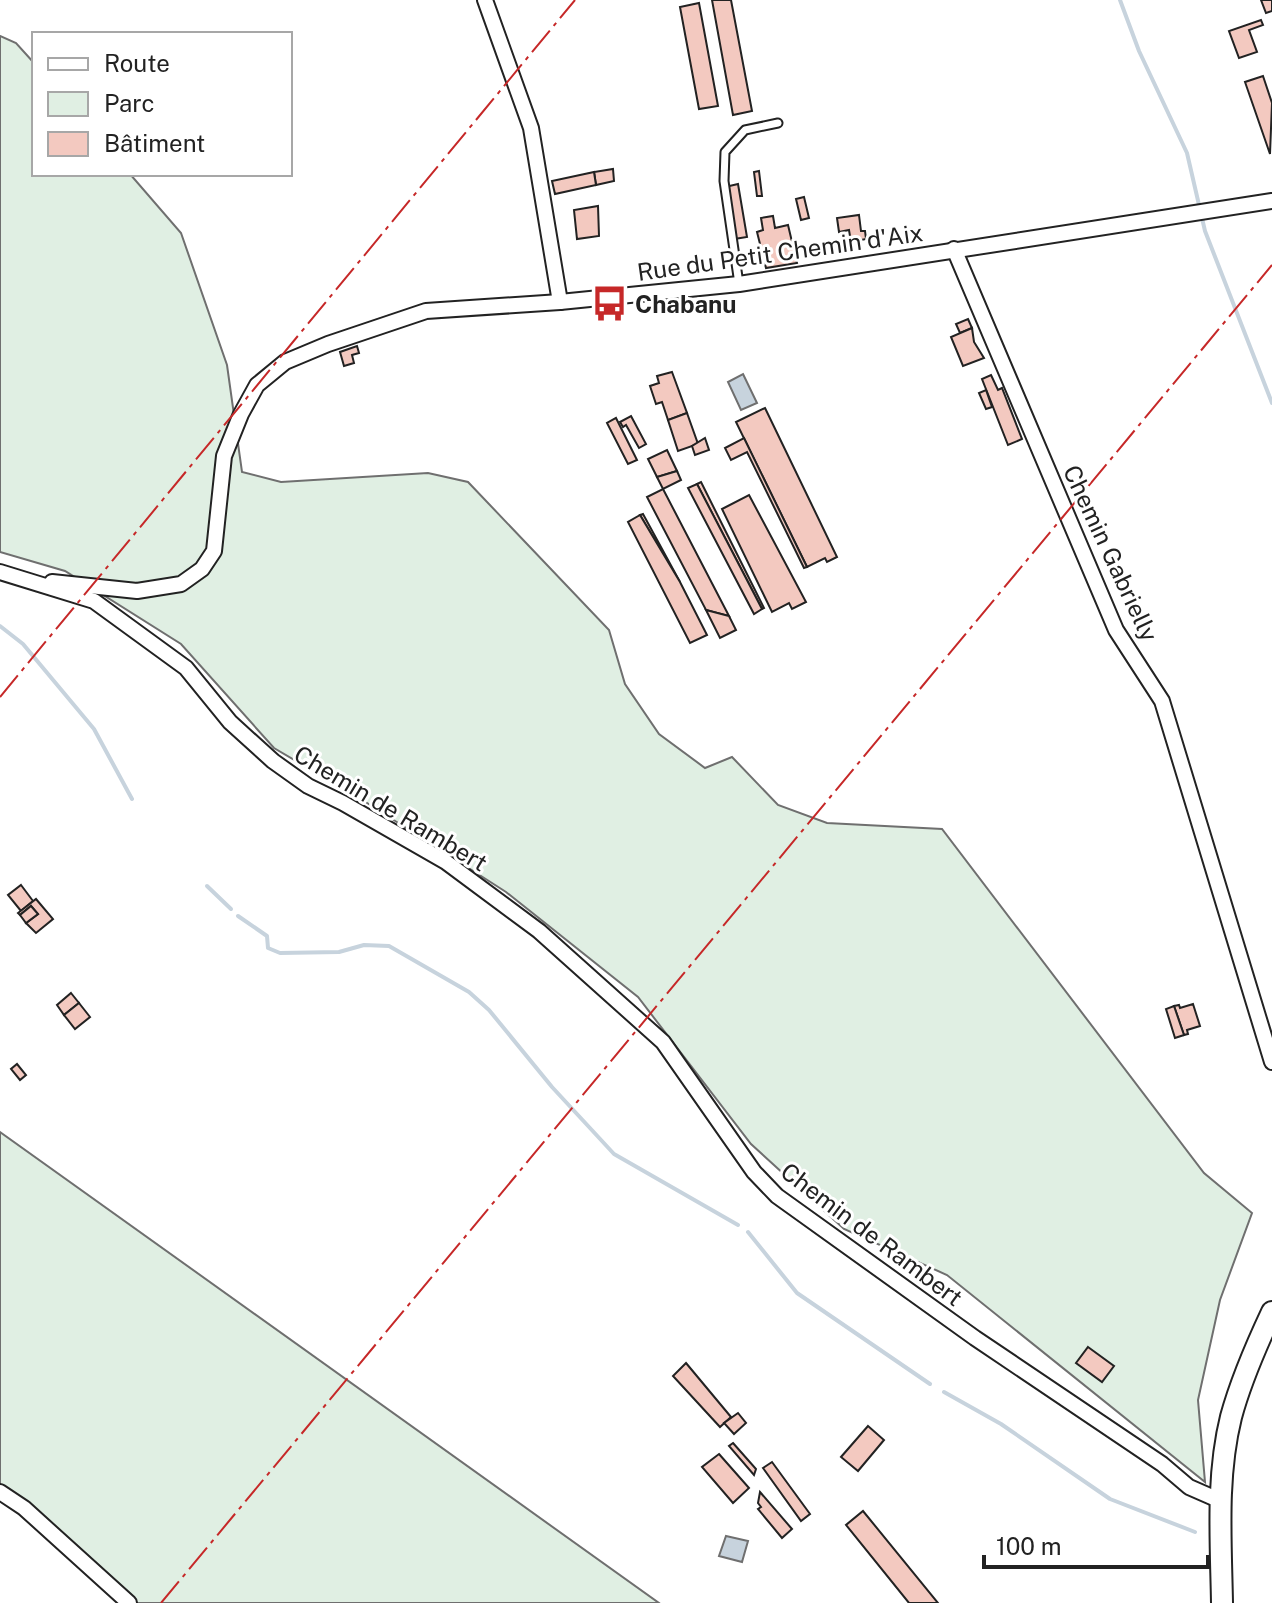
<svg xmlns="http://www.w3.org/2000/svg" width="1272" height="1603" viewBox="0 0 1272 1603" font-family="'Public Sans',sans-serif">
<rect width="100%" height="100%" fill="#fff"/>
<g fill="#e0efe3" stroke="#6f6f6f" stroke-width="2">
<path d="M0,36L16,43L34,63V174H130L181,233L227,365L242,472L281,482L428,473L468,482L609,630L625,684L659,734L705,768L732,757L778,805L827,823L942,829L1204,1173L1252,1213L1220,1300L1198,1400L1205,1482L947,1275L844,1229L751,1144L638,997L506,892L364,801L274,748L181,644L65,571L0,552Z"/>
<path d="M0,1132L659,1603H129L0,1492Z"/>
</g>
<g fill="#c7d3dd" stroke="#6f6f6f" stroke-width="2">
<path d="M743,374L757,403L741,410L728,382Z"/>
<path d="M726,1536L748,1541L742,1562L719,1556Z"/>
</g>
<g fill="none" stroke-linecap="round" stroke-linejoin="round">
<g stroke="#c7d3dd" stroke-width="4">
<path d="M1120,0L1139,51L1187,153L1205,231L1272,403"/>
<path d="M0,626L23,644L94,729L132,799"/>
<path d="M207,886L231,909"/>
<path d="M238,916L267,936L268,948L280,953L339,952L364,945L389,946L469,992L489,1010L552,1087L614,1154L738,1225"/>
<path d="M748,1232L797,1293L930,1384"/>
<path d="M944,1392L1001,1424L1110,1499L1195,1532"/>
</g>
</g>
<g fill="#f3c9c0" stroke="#222" stroke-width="2">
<path d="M712,0H731L752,111L733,115Z"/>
<path d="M1261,0H1272V11L1266,13Z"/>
<path d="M699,3L718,106L699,109L680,7Z"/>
<path d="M1261,20L1263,25L1249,30L1257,52L1239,58L1229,31Z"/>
<path d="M1263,76L1272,103L1270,154L1245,82Z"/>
<path d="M613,169L614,181L596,185L594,172Z"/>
<path d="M759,171L762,196H757L754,172Z"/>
<path d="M594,172L596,185L555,194L552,181Z"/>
<path d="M738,184L747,237L734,239L725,187Z"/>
<path d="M804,197L809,218L801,220L796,199Z"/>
<path d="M598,206L599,236L577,239L574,210Z"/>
<path d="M859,215L861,231H865L866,239L851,242L849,230L839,232L837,218Z"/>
<path d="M773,216L775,228L788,225L797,263L766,268L757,232L763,230L761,218Z"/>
<path d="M968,319L972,328L960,333L956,324Z"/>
<path d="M972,328L974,342L984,358L963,366L951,337Z"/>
<path d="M357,346L359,353L352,355L354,363L344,366L340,352Z"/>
<path d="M672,372L687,413L668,420L662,402L656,404L650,386L659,383L657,376Z"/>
<path d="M991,375L998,390L1002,388L1022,439L1008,445L982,379Z"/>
<path d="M986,390L992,407L986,409L979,393Z"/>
<path d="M765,408L837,557L827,562L825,558L807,567L736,422Z"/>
<path d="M687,413L698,444L678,451L668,420Z"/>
<path d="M631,416L646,444L639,448L626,425L623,427L620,422Z"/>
<path d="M616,418L637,460L628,464L607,423Z"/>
<path d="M705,438L709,450L695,455L692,446Z"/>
<path d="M744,438L807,567L804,568L747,452L731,460L725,448Z"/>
<path d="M667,450L677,471L657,477L648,459Z"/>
<path d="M677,471L681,480L663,489L657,477Z"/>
<path d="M701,482L764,608L762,609L697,484Z"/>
<path d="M697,484L762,609L754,614L688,488Z"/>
<path d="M663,489L729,616L706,610L647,497Z"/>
<path d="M749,495L806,602L792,609L789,603L772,612L722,509Z"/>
<path d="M643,514L680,582L640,515Z"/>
<path d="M640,515L680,582L707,635L690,643L628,522Z"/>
<path d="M706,610L729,616L736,630L720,638Z"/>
<path d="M21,885L33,901L21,911L8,895Z"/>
<path d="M36,899L53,919L36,933L26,923L38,914L31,906L20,915L18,913Z"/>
<path d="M31,906L38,914L26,923L20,915Z"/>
<path d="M71,993L79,1003L64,1015L57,1005Z"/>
<path d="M79,1003L90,1017L75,1029L64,1015Z"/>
<path d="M1193,1004L1200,1026L1187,1030L1188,1034L1184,1035L1174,1006L1179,1005L1180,1008Z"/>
<path d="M1174,1006L1184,1035L1175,1038L1166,1009Z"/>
<path d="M17,1064L26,1075L20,1080L11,1069Z"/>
<path d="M1088,1347L1114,1366L1102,1382L1076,1363Z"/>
<path d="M686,1363L731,1417L720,1427L673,1376Z"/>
<path d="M738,1413L746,1423L734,1434L724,1423Z"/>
<path d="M868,1426L884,1440L858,1471L841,1457Z"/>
<path d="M733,1443L756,1469L754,1475L729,1446Z"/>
<path d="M719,1454L749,1488L733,1503L702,1467Z"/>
<path d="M772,1462L810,1514L801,1521L763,1468Z"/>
<path d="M760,1492L792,1529L782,1538L758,1509L761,1507L758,1503Z"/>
<path d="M863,1511L938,1603H909L846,1525Z"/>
</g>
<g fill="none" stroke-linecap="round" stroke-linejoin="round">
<defs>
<path id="lane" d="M739,284L724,181L725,152L745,130L778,123"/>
<g id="street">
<path d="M485,0L531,128L560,302"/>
<path d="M954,249L1116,630L1162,701L1272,1062"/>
<path d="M0,572L94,601L186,668L230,722L273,761L308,786L343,803L446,862L539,931L663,1042L754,1172L777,1196L975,1338L1162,1464L1189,1487L1221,1501"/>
<path d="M52,582L137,591L181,584L202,569L214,551L224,456L241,414L257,385L285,362L328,344L426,311L560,302L739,284L1272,201"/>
<path d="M0,1492L24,1508L129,1603"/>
</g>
<path id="secondary" d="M1222,1603C1221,1542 1216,1477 1231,1417C1241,1380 1256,1346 1272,1312"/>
</defs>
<use href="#lane" stroke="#222" stroke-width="11"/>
<use href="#street" stroke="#222" stroke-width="18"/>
<use href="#secondary" stroke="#222" stroke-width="24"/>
<use href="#lane" stroke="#fff" stroke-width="7"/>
<use href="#street" stroke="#fff" stroke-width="14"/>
<use href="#secondary" stroke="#fff" stroke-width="20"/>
<g stroke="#c62828" stroke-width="2" stroke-dasharray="28 6 4 6" stroke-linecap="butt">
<path d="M0,697L575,0"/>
<path d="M161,1603L1272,265"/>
</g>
</g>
<defs>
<symbol id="bus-bare" viewBox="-9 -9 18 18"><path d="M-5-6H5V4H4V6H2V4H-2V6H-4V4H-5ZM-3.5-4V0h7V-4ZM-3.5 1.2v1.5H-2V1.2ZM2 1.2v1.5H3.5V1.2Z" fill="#c62828" stroke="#fff" stroke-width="2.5" paint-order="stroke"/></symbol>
</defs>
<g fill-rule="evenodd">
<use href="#bus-bare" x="584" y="278" width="51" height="51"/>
</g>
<g text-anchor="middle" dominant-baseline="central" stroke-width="6" stroke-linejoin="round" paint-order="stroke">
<g font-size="24" fill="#222" stroke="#fff">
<text transform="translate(780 252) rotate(-8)">Rue du Petit Chemin d'Aix</text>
<text transform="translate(1111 553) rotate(65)">Chemin Gabrielly</text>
<text transform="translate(391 808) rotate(31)">Chemin de Rambert</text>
<text transform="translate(872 1234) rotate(37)">Chemin de Rambert</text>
</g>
<g font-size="24" font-weight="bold" fill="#222" stroke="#fff" text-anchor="start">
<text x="635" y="304">Chabanu</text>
</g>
</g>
<rect x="32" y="32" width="260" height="144" fill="#ffffff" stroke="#a7a7a7" stroke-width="2"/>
<rect x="48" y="58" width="40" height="12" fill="#ffffff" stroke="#a7a7a7" stroke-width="2"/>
<text x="104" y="72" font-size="24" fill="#222222">Route</text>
<rect x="48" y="92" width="40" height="24" fill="#e0efe3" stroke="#a7a7a7" stroke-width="2"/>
<text x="104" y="112" font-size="24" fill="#222222">Parc</text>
<rect x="48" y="132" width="40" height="24" fill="#f3c9c0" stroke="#a7a7a7" stroke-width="2"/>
<text x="104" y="152" font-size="24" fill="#222222">Bâtiment</text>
<path d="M984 1555v12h224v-12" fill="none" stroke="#222222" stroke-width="4"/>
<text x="996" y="1555" font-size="24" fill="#222222" stroke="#ffffff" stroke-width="6" paint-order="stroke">100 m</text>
</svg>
